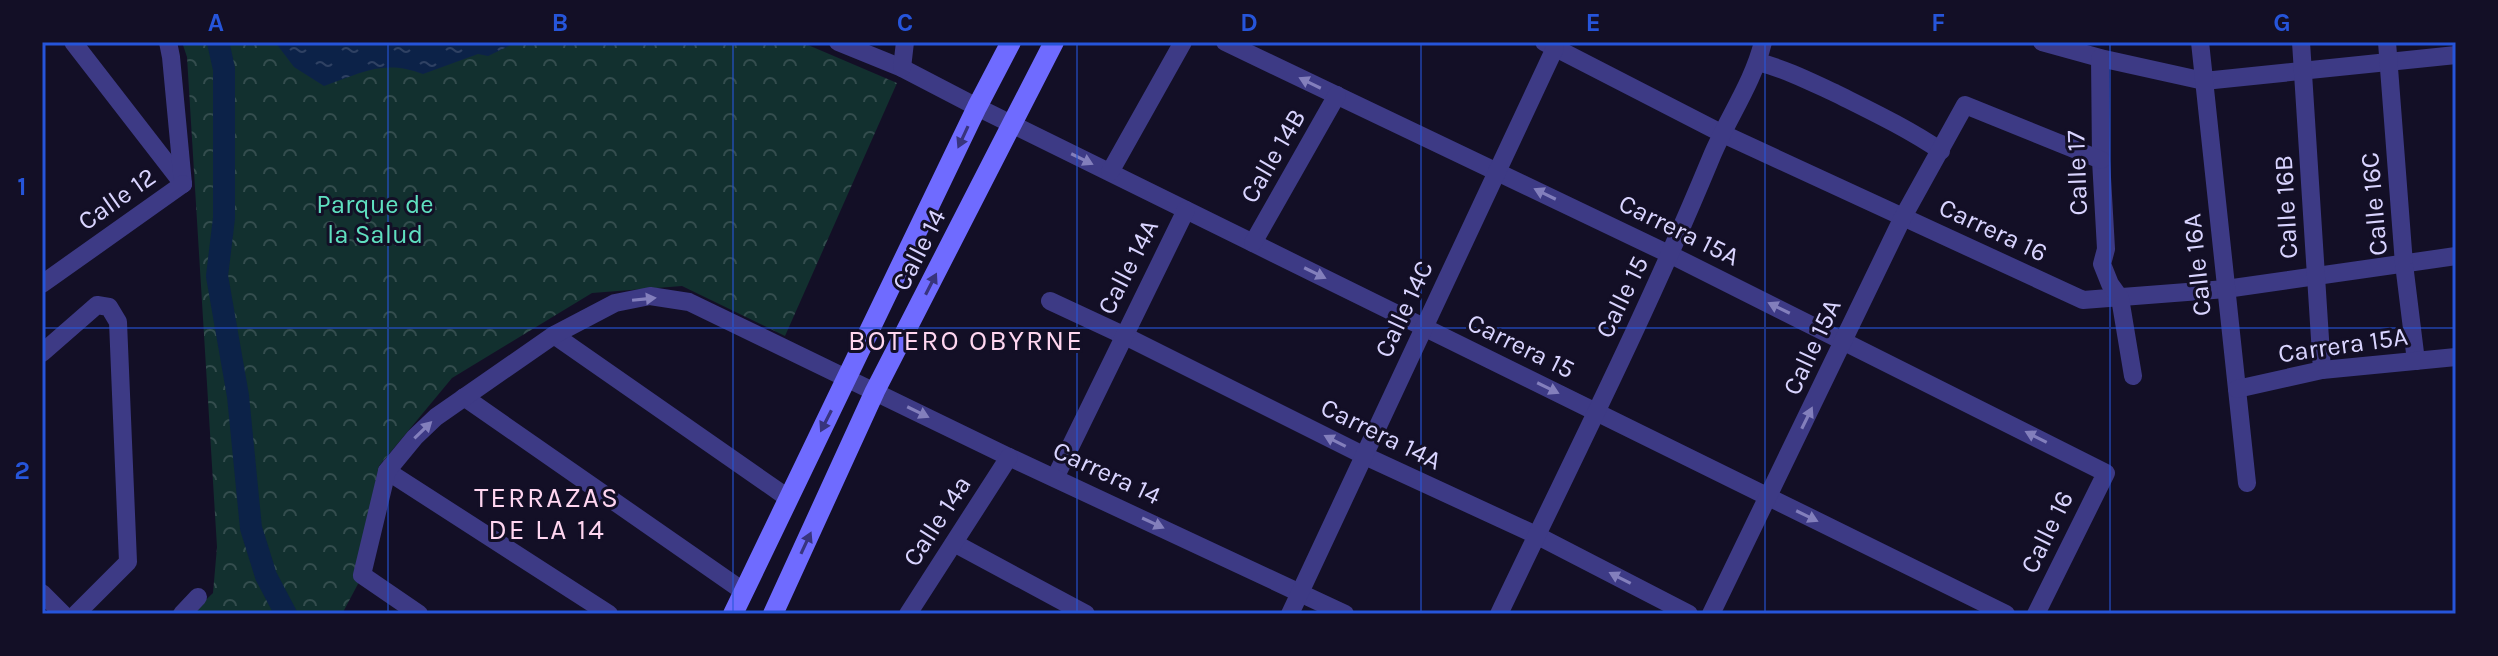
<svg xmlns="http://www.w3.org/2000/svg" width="2498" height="656" viewBox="0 0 2498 656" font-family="Karla,sans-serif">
<defs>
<pattern id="park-crowns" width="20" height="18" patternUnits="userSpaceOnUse" patternTransform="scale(2)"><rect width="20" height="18" fill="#12302f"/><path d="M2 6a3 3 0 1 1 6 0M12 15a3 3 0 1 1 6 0" fill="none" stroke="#344d4e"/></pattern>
<pattern id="water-ripples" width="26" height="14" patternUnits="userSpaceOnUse" patternTransform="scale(2)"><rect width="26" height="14" fill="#0c2248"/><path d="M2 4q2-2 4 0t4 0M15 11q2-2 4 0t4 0" fill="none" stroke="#2f4163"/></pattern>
</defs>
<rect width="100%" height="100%" fill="#130f26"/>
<path fill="url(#park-crowns)" d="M182,42H801L897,83L785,336L682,286L592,293L452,378L379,466L359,582L342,614H191L213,593L217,547L187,57Z"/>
<path fill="url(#water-ripples)" d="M275,42H517L488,56L478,54L423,74C383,59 362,73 324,86L294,67Z"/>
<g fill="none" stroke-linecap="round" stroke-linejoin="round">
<path stroke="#0c2248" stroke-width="22" d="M218,42L224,69V218L217,276L238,396L251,528L266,576L286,614"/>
<g stroke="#3d3a85" stroke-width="18">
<path d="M73,42L183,184"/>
<path d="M168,42L171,57L183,184"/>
<path d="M838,42L902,68L977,107L2006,614"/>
<path d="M1225,42L1671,255L2106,473L2036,614"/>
<path d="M1544,42L1721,133L2083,300L2226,289L2456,256"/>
<path d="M2042,42L2100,58L2204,81L2456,55"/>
<path d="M2200,42L2247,483"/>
<path d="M2301,42L2322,370"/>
<path d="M2387,42L2404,264L2416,361"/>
<path d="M2100,58L2101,160L2106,249L2102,264L2110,284L2120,298L2133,376"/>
<path d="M1758,62C1785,69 1809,81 1835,93C1871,111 1907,128 1941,151"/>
<path d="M902,68L905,42"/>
<path d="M1110,172L1183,42"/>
<path d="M1253,243L1337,95"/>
<path d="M42,284L183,184"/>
<path d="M1050,301L1123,335L1365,456L1536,535L1689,614"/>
<path d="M554,335L788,498"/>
<path d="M42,353L97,305L109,307L118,322L128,562L76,614"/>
<path d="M2237,389L2322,370L2456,357"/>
<path d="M464,397L743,591"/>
<path d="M387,471L609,614"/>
<path d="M1055,478L1186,210"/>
<path d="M954,543L1086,614"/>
<path d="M42,593L63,614"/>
<path d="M182,614L198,597"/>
<path d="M419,614L362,575L387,471L415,437L436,417L554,335L615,303L650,296L689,302L1009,457L1345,614"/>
<path d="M908,614L1009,457"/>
<path d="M1290,614L1555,48"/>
<path d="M1499,614C1571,463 1647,313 1711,158C1727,119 1753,83 1763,42"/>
<path d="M1711,614L1903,217L1965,105L2101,160"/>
</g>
<g stroke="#6f6bff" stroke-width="20">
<path d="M733,614L977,107L1011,42"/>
<path d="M773,614L875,391L1054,42"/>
</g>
</g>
<defs><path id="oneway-solid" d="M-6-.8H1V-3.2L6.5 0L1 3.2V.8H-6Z" transform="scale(2)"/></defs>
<g fill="#837fbc">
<use href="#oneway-solid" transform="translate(1310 83) rotate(-154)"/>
<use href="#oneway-solid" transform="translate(1082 159) rotate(26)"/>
<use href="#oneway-solid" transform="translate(1545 194) rotate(-154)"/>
<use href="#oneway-solid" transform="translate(1315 273) rotate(26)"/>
<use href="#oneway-solid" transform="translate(644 299) rotate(-6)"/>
<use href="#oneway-solid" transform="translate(1779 308) rotate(-154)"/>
<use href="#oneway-solid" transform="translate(1548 388) rotate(26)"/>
<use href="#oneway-solid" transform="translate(918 412) rotate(26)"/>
<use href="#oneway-solid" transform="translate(1807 418) rotate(-64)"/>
<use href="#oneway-solid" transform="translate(423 430) rotate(-44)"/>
<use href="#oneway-solid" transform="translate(2036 437) rotate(-153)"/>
<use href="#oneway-solid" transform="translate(1335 441) rotate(-153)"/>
<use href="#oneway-solid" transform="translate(1807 516) rotate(26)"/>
<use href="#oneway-solid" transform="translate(1153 523) rotate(25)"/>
<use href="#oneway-solid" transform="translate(1620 578) rotate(-153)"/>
</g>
<g fill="#38347d">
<use href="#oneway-solid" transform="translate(963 137) rotate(115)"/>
<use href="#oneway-solid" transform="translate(931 284) rotate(-63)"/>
<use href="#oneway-solid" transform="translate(826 421) rotate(117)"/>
<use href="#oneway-solid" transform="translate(806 543) rotate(-65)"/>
</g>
<path fill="none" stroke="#2655da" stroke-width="2" stroke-opacity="0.55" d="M388,42V614M733,42V614M1077,42V614M1421,42V614M1765,42V614M2110,42V614M42,328H2456"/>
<g text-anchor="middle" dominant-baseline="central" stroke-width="6" stroke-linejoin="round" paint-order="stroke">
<g font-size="26" fill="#d9d4ff" stroke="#130f26">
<text transform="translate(1273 156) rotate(-60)">Calle 14B</text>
<text transform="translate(2077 173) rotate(-92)">Calle 17</text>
<text transform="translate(117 199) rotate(-35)">Calle 12</text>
<text transform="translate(2374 204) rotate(-95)">Calle 16C</text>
<text transform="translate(2286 207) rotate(-93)">Calle 16B</text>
<text transform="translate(1679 230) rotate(26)">Carrera 15A</text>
<text transform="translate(1993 230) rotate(25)">Carrera 16</text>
<text transform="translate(919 250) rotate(-63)">Calle 14</text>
<text transform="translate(2197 265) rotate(-96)">Calle 16A</text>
<text transform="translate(1128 267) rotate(-63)">Calle 14A</text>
<text transform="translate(1622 297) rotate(-64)">Calle 15</text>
<text transform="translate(1404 309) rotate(-65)">Calle 14C</text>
<text transform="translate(2343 345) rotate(-8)">Carrera 15A</text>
<text transform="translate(1521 346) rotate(26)">Carrera 15</text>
<text transform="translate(1812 347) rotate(-65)">Calle 15A</text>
<text transform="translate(1381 434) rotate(26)">Carrera 14A</text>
<text transform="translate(1107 473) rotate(25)">Carrera 14</text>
<text transform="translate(937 521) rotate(-57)">Calle 14a</text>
<text transform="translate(2047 532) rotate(-64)">Calle 16</text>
</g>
<g font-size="26" fill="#5fe0c0" stroke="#130f26">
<text x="375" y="204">Parque de<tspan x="375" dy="30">la Salud</tspan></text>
</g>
<g font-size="28" letter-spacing="2" fill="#ffd6f0" stroke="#130f26">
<text x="966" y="340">BOTERO OBYRNE</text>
<text x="547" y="497">TERRAZAS<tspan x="547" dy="32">DE LA 14</tspan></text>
</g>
</g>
<rect width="2498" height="656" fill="none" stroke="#130f26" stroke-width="88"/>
<rect x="44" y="44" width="2410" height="568" fill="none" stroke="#2655da" stroke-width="3"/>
<g font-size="26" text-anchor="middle" font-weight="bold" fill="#2655da">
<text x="216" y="31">A</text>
<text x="560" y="31">B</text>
<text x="905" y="31">C</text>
<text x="1249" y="31">D</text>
<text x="1593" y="31">E</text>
<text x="1938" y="31">F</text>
<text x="2282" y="31">G</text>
<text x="22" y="195">1</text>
<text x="22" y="479">2</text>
</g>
</svg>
